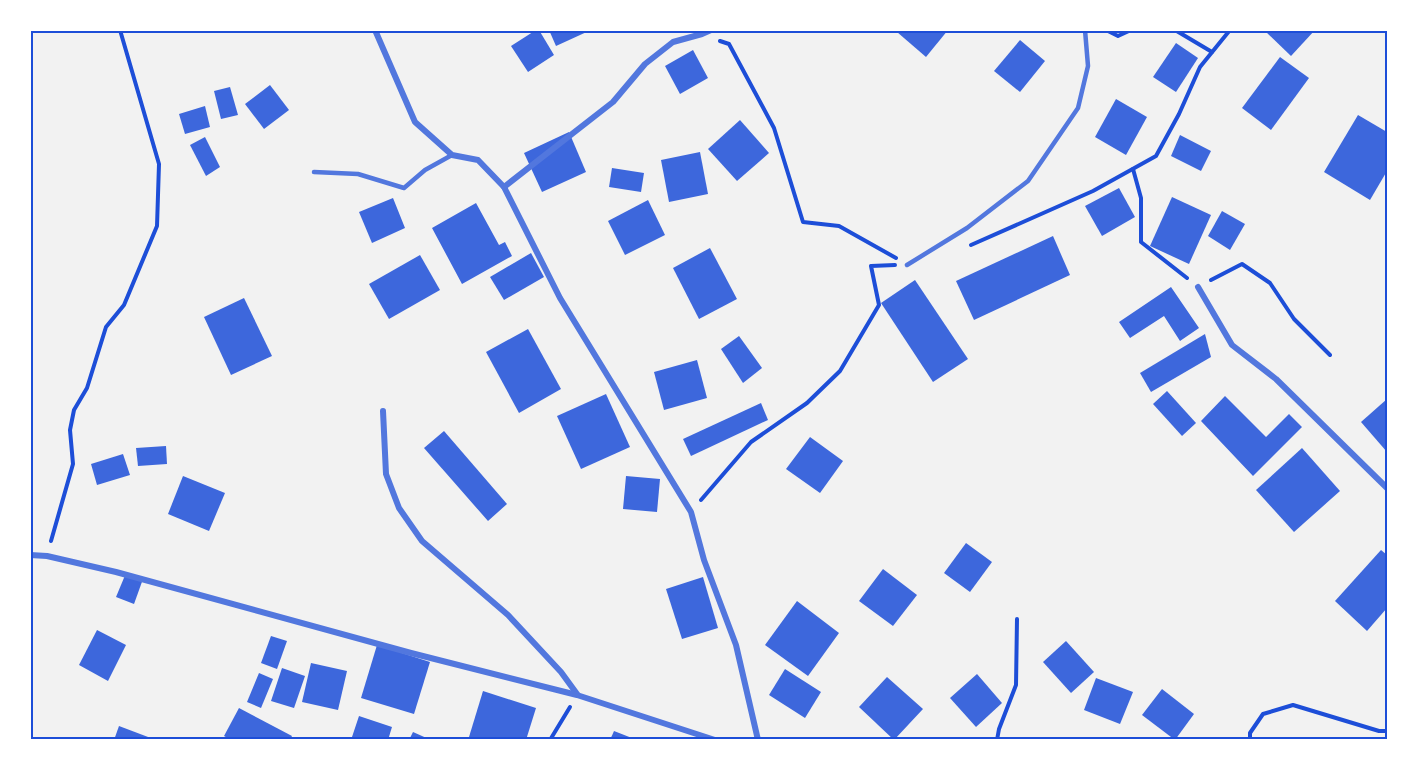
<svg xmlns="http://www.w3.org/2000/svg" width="1417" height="770" viewBox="0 0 1417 770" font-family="'Nunito Sans',sans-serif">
<rect width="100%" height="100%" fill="#f2f2f2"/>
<g fill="#3d67dc">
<path d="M536,30H539L554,55L528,72L511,46Z"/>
<path d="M549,30H591L556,46Z"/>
<path d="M899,30H948L926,57L897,32Z"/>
<path d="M1268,30H1315L1291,56L1266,32Z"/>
<path d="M1020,40L1045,61L1020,92L994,71Z"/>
<path d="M1176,43L1198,58L1176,92L1153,77Z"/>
<path d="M693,50L708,78L680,94L665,66Z"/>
<path d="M1280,57L1309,78L1271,130L1242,108Z"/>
<path d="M270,85L289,110L264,129L245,104Z"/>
<path d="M230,87L238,115L221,119L214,91Z"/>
<path d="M1116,99L1147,117L1126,155L1095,137Z"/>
<path d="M205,106L210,127L185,134L179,114Z"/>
<path d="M1358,115L1387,132V171L1370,200L1324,172Z"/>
<path d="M740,120L769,153L737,181L708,149Z"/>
<path d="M569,132L586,172L542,192L524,153Z"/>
<path d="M1180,135L1211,151L1201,171L1171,156Z"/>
<path d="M205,137L220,167L206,176L190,145Z"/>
<path d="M700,152L708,194L669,202L661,160Z"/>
<path d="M612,168L644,173L641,192L609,187Z"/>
<path d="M1119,188L1135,217L1102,236L1085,206Z"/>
<path d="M1172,197L1211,215L1189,264L1150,246Z"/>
<path d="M393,198L405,228L372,243L359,212Z"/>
<path d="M648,200L665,235L625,255L608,221Z"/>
<path d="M476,203L499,245L505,242L512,256L462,284L432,228Z"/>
<path d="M1222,211L1245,224L1230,250L1208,236Z"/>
<path d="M1053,236L1070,275L974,320L956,281Z"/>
<path d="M710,248L737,299L699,319L673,268Z"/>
<path d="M531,253L544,277L504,300L490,277Z"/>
<path d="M420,255L440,290L389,319L369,284Z"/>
<path d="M915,280L968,359L933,382L881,303Z"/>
<path d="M1171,287L1199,328L1180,341L1164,316L1130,338L1119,322Z"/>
<path d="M244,298L272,356L231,375L204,317Z"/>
<path d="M528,329L561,389L519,413L486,352Z"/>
<path d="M1205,334L1211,357L1151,392L1140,373Z"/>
<path d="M739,336L762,368L743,383L721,349Z"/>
<path d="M697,360L707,398L664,410L654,372Z"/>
<path d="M1167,391L1196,423L1182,436L1153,404Z"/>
<path d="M606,394L630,447L581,469L557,416Z"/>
<path d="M1225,396L1266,437L1289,414L1302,427L1253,476L1201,421Z"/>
<path d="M1387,399V452L1361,422Z"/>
<path d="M761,403L768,420L691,456L683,439Z"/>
<path d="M444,431L507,504L488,521L424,448Z"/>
<path d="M810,437L843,461L820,493L786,469Z"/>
<path d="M166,446L167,464L138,466L136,448Z"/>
<path d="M1302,448L1340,491L1294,532L1256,490Z"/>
<path d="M123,454L130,475L97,485L91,464Z"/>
<path d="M183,476L225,493L209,531L168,514Z"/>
<path d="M626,476L660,479L657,512L623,509Z"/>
<path d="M966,543L992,562L970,592L944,573Z"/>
<path d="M1381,550L1387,555V608L1367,631L1335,601Z"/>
<path d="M883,569L917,595L893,626L859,601Z"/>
<path d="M126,573L143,579L134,604L116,597Z"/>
<path d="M703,577L718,628L682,639L666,589Z"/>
<path d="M797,601L839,633L808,676L765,645Z"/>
<path d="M97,630L126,645L108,681L79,665Z"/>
<path d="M271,636L287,641L277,669L261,663Z"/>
<path d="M1066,641L1094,672L1071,693L1043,662Z"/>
<path d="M377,645L430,662L414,714L361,698Z"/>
<path d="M311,663L347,671L338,710L302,702Z"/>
<path d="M282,668L305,676L294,708L271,701Z"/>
<path d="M785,669L821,692L805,718L769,695Z"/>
<path d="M259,673L273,679L261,708L247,702Z"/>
<path d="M977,674L1002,703L976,727L950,698Z"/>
<path d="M887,677L923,709L894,740L859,707Z"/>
<path d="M1096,678L1133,692L1120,724L1084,710Z"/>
<path d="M1162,689L1194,714L1175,740L1142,715Z"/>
<path d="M483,691L536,708L526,740H478L469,737Z"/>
<path d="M239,708L292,736L290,740H231L224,736Z"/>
<path d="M359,716L392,727L388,740H351Z"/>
<path d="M119,726L156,740H114Z"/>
<path d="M614,731L637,740H610Z"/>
<path d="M413,732L431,740H409Z"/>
</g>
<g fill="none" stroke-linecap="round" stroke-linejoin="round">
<g stroke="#1d4ed8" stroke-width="4">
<path d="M1106,30L1118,36L1131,30"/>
<path d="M1175,30L1212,52"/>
<path d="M720,41L729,44L774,128L803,222L839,226L896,258"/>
<path d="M1133,169L1141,198V242L1187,278"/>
<path d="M971,245L1093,191L1156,156L1179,114L1200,67L1230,30"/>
<path d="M1211,280L1242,264L1270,283L1294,319L1330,355"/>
<path d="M701,500L751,442L807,403L840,371L879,305L871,266L895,265"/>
<path d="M51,541L73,464L70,430L74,410L87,388L106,327L124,305L157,226L159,164L120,30"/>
<path d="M550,740L570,707"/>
<path d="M997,740L999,729L1016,685L1017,619"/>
<path d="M1250,740V733L1263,714L1293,705L1379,731H1387"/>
</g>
<g stroke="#5277de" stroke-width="4.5">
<path d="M314,172L358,174L404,188L425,170L452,155"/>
<path d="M907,265L967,228L1028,181L1078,108L1088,66L1085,30"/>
</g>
<g stroke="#5277de" stroke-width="6">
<path d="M375,30L415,122L452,155L478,160L504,187L560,298L691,512L704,560L736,645L758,740"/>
<path d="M504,187L613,102L645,64L673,42L702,34L711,30"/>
<path d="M1198,287L1232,345L1276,379L1387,488"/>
<path d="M383,411L386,474L399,508L422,541L508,615L561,672L577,694"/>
<path d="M30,555L47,556L116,572L411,653L577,695L715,740"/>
</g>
</g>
<rect width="1417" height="770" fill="none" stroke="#ffffff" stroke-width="63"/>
<rect x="32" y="32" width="1354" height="706" fill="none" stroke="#1d4ed8" stroke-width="2"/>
</svg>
